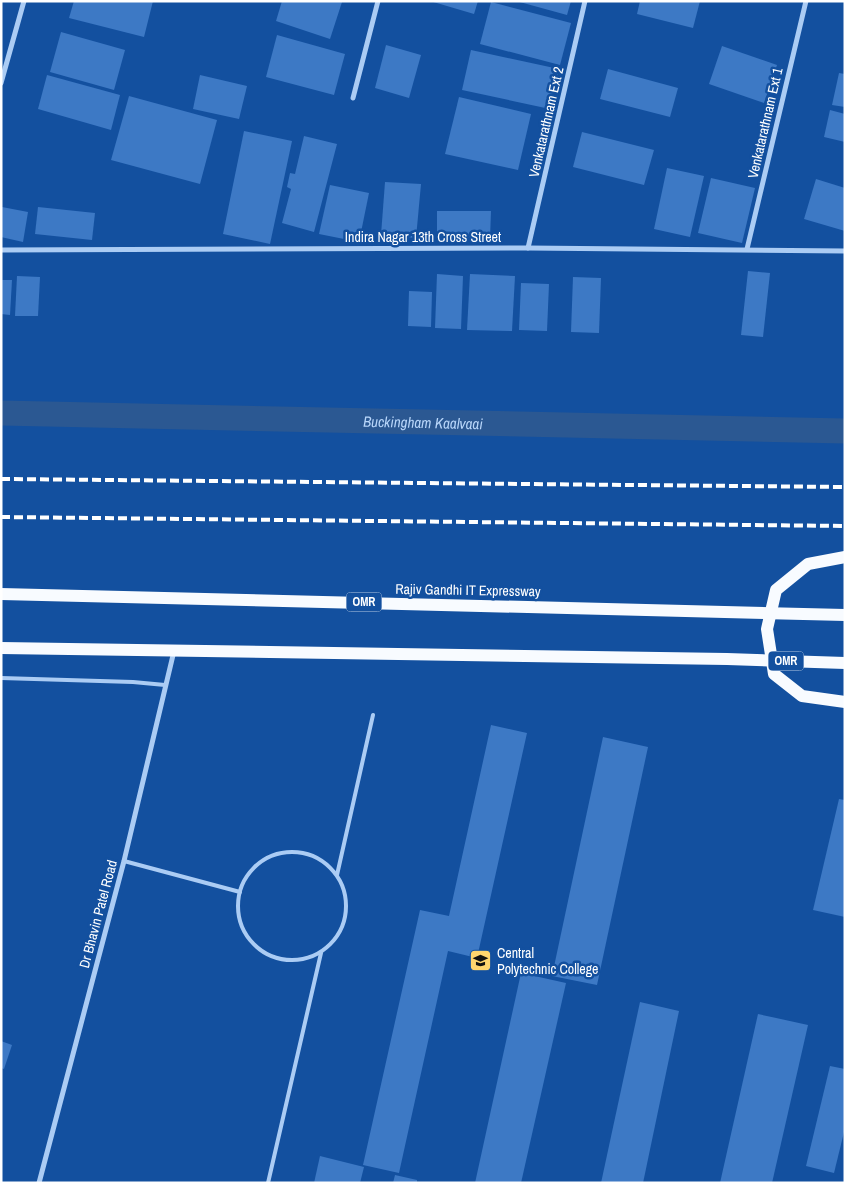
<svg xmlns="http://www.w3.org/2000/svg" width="846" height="1184" viewBox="0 0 846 1184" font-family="'Archivo Narrow',sans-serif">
<rect width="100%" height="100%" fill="#13509f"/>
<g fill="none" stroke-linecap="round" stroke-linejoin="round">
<path stroke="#2b5892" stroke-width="25" id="s1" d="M1,413L845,431"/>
</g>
<g fill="#3d79c5">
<path d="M74,1H153L144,37L69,18Z"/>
<path d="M282,1L342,2L330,39L276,21Z"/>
<path d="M430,1H478L474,14Z"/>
<path d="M516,1H571L567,15Z"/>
<path d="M640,1H700L693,28L637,14Z"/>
<path d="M491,2L571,23L560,65L480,44Z"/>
<path d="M61,32L125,50L114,90L50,72Z"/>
<path d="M277,35L345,54L334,95L266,77Z"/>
<path d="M386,45L421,55L409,98L375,88Z"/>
<path d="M722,46L777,65L764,103L709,84Z"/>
<path d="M471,50L559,69L550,109L462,90Z"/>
<path d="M608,69L678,88L670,117L600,99Z"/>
<path d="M839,73L845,74V107L832,105Z"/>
<path d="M47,75L120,95L111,130L38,109Z"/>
<path d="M200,75L247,86L239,119L193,109Z"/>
<path d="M129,96L217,120L200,184L111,160Z"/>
<path d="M459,97L531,114L518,170L445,154Z"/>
<path d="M830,110L845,114V142L824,137Z"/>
<path d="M244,131L292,141L270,244L223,234Z"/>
<path d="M582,132L654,150L644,185L573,167Z"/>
<path d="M304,136L337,144L314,232L282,223L291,189L287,187L290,173L295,174Z"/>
<path d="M667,168L704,176L690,237L654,229Z"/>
<path d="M711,178L755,188L742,243L698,233Z"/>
<path d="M816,179L845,188V231L804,219Z"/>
<path d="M385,182L421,184L416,238L381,235Z"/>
<path d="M330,185L369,193L359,242L319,234Z"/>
<path d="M2,207L28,212L23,242L1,237Z"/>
<path d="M38,207L95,213L92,240L35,234Z"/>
<path d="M437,211H491L490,238H437Z"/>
<path d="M748,271L770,273L763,337L741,335Z"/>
<path d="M437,274L463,276L461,329L435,328Z"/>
<path d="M470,274L515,276L512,331L467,330Z"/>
<path d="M17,276L40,277L38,316H15Z"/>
<path d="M573,277L601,278L599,333L571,332Z"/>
<path d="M1,280H12L10,315L1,314Z"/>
<path d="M521,283L549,284L547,331L519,330Z"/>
<path d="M409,291L432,292L431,327L408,326Z"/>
<path d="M491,725L527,733L477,958L448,951L399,1173L363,1165L420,910L449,916Z"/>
<path d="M603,737L648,747L597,985L552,976Z"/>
<path d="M839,799L845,800V917L813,910Z"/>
<path d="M521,973L566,983L521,1183H475Z"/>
<path d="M640,1002L679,1011L643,1183H601Z"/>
<path d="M758,1014L808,1025L772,1183H720Z"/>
<path d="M1,1041L12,1045L4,1069L1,1068Z"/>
<path d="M830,1066L845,1069V1128L834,1173L806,1166Z"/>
<path d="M320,1156L364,1167L360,1183H314Z"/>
<path d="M395,1175L417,1180V1183H393Z"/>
</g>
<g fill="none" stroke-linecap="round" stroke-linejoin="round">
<g stroke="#abccf4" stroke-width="4">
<path d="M1,678L133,682L165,685"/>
<circle cx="292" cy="906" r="54"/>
<path d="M124,861L240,892"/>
<path d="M337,875L373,715"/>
<path d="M268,1183L321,953"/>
</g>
<g stroke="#abccf4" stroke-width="5">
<path d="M1,83L24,1"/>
<path d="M353,98L378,1"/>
<path d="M528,248L585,1"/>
<path d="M747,249L806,1"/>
<path d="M1,250L528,248L845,251"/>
<path d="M39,1183L124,861L174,651"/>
</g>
<g stroke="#f8fbff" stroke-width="12">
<path d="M1,594L845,615"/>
<path d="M1,648L727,659L845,663"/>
</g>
<g stroke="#fff" stroke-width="4" stroke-dasharray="9 4" stroke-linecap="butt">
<path d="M1,479L845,487"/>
<path d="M1,517L845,526"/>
</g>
<path stroke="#f8fbff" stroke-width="12" d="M845,557L808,564L776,590L767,629L774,674L802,696L845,702"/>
</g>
<defs>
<symbol id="university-square" viewBox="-11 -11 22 22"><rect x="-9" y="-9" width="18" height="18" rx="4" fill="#ffd56e" stroke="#13509f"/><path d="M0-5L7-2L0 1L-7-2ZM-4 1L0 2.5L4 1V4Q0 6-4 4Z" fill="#111"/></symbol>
</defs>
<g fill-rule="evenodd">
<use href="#university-square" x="468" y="948" width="25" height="25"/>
</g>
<g text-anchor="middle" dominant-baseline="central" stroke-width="5" stroke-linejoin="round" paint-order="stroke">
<g fill="#13509f" stroke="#b8cae2" stroke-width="1">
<rect x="346.5" y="592.5" width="35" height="19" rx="4"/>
<rect x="768.5" y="651.5" width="35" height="19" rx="4"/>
</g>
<g font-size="12" font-weight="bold" fill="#fff">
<text x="364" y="602">OMR</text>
<text x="786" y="661">OMR</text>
</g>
<g font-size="14" fill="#fff" stroke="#13509f">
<text transform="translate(546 122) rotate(-77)">Venkatarathnam Ext 2</text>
<text transform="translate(765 123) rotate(-77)">Venkatarathnam Ext 1</text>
<text x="423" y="237">Indira Nagar 13th Cross Street</text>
<text transform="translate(468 590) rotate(1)">Rajiv Gandhi IT Expressway</text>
<text transform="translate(98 914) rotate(-75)">Dr Bhavin Patel Road</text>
</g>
<g font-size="14" fill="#fff" stroke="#13509f" text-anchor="start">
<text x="497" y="953">Central<tspan x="497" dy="16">Polytechnic College</tspan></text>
</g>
<g font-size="15" font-style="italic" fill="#b8d6fa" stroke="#13509f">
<text stroke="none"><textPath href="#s1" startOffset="422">Buckingham Kaalvaai</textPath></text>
</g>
</g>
<rect width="846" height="1184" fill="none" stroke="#ffffff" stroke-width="5"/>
</svg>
